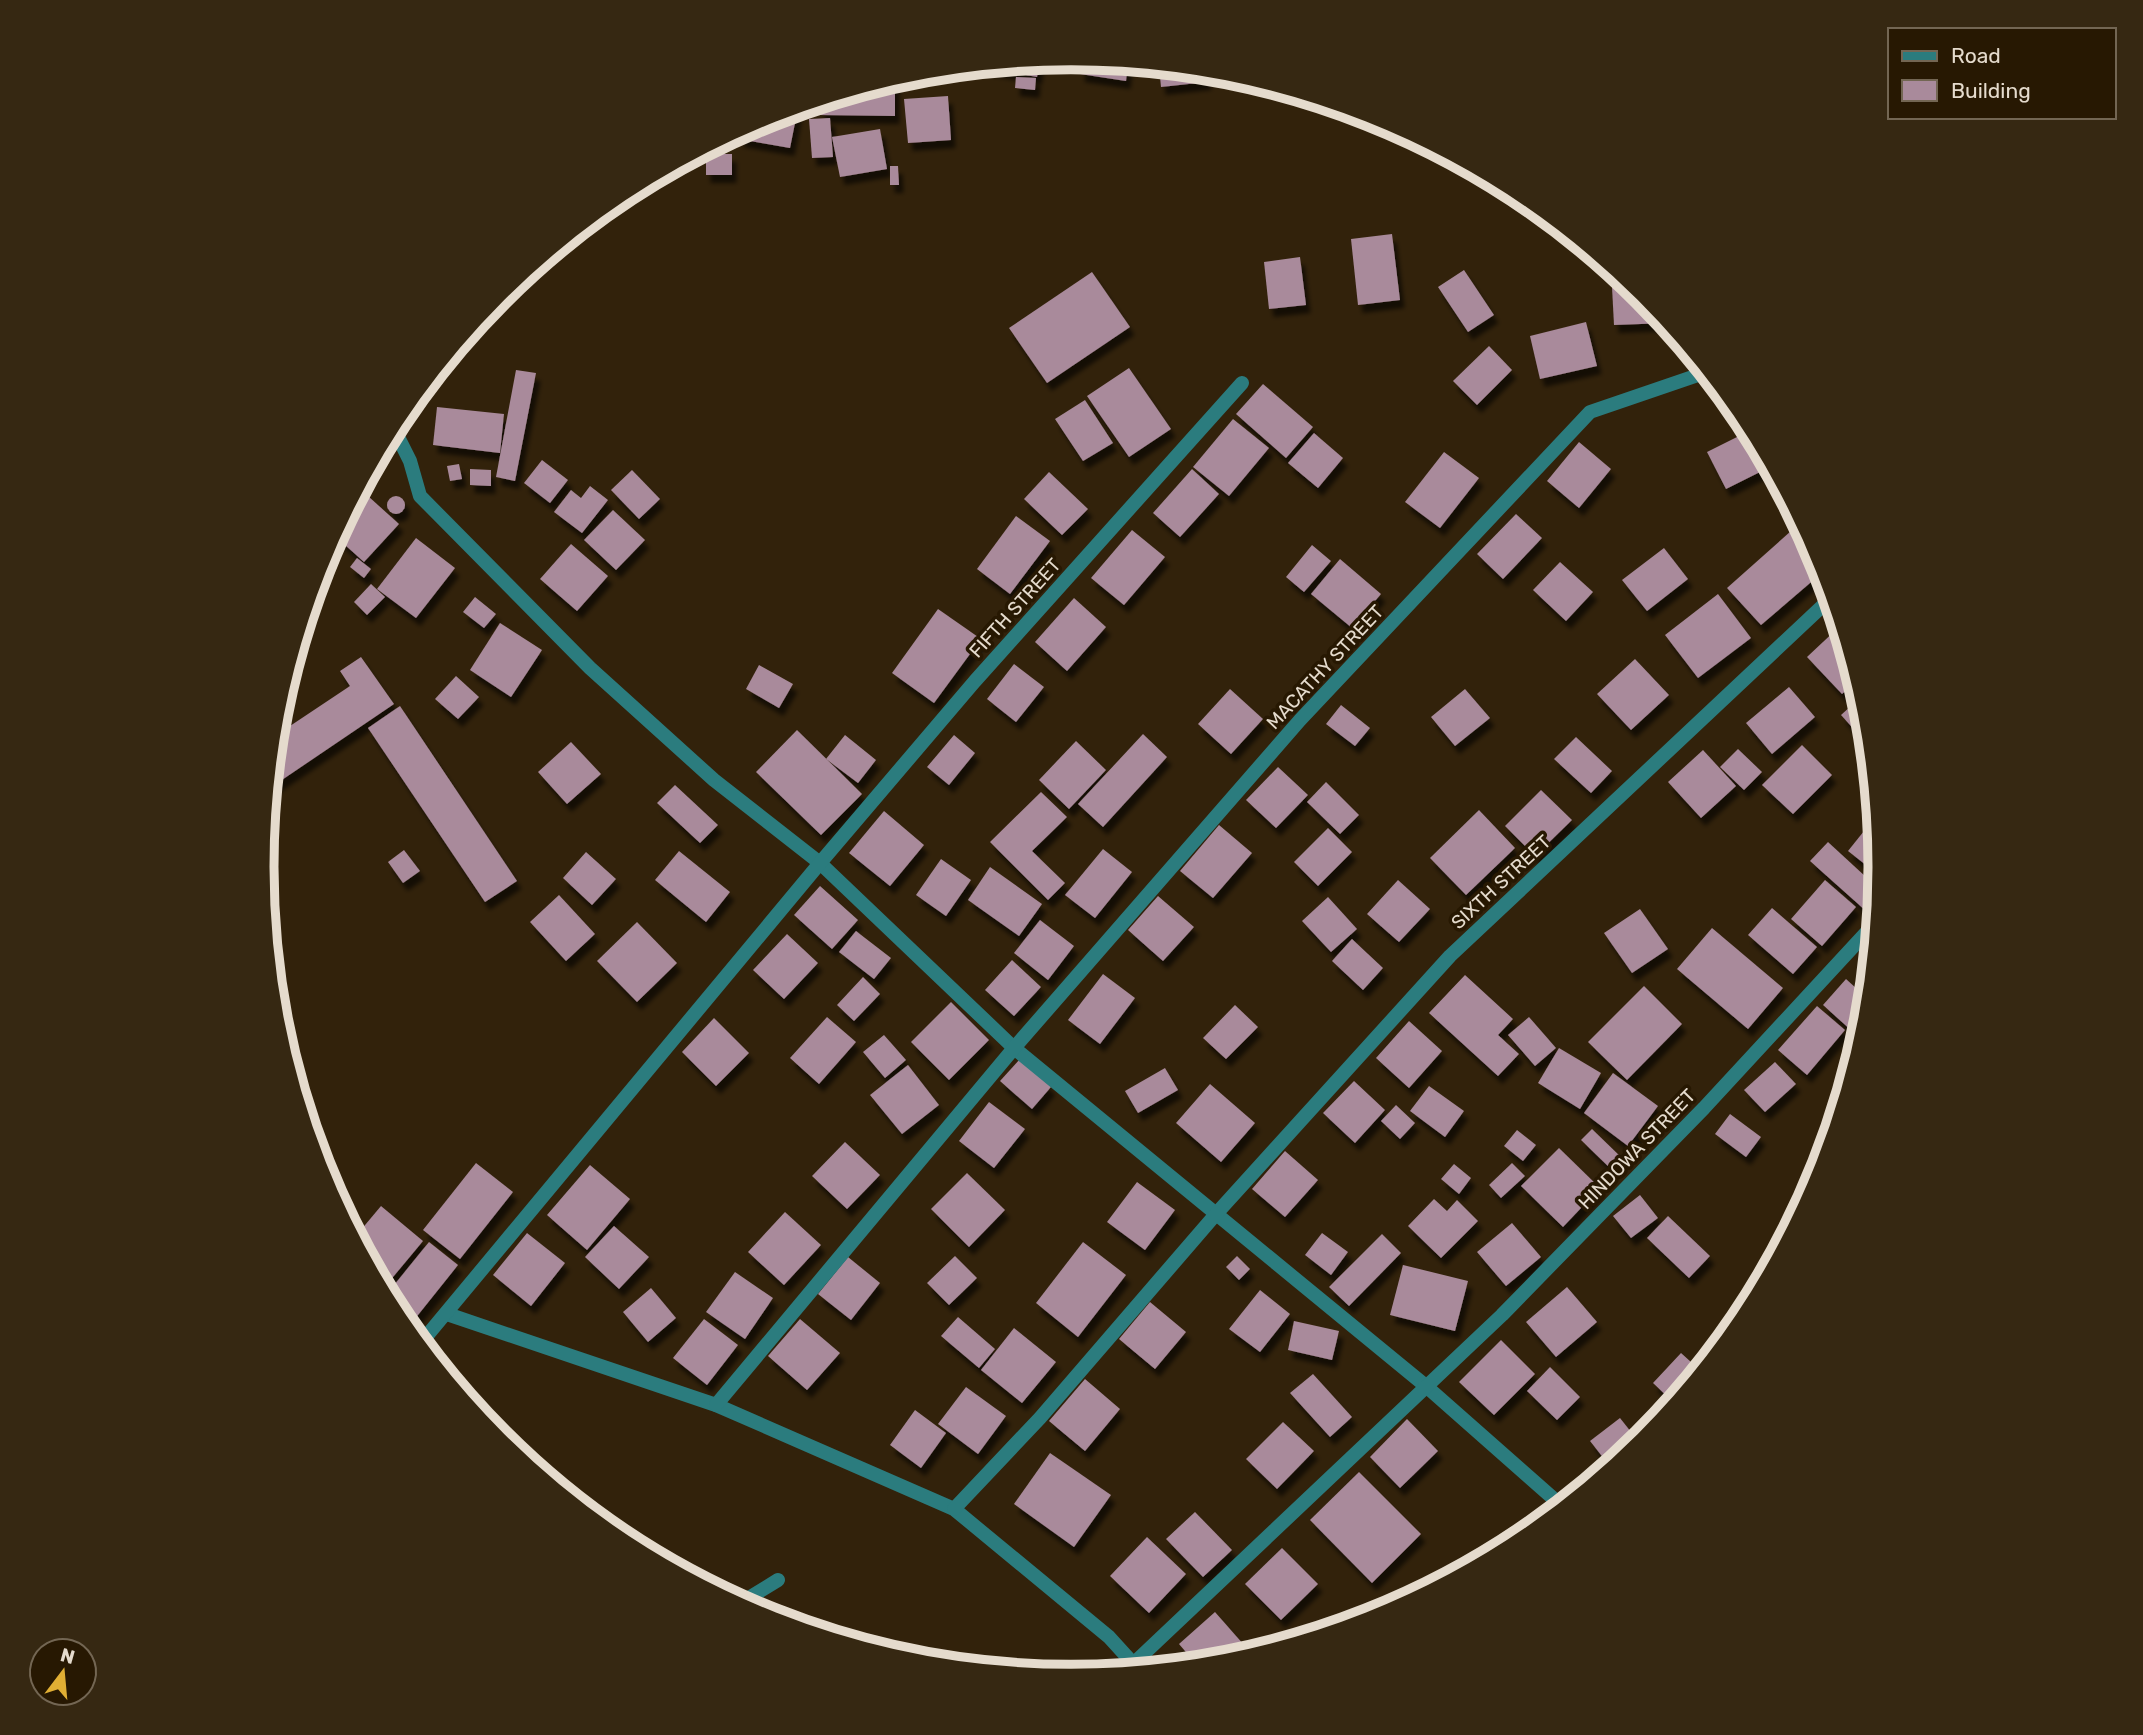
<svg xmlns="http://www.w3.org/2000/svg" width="2143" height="1735" viewBox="0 0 2143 1735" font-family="Rubik,sans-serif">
<defs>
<filter id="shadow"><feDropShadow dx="4.5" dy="8" stdDeviation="2" flood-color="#0009"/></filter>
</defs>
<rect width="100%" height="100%" fill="#32220b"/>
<g fill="#a98a9b" filter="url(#shadow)">
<path d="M1082,59L1128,63L1126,81L1080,74Z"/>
<path d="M1040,61L1037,77L983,67Z"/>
<path d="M1159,66L1206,71L1207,82L1161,87Z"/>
<path d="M1016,77L1036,78L1035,90L1015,88Z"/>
<path d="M895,79V116L820,115V102Z"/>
<path d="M948,96L951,140L908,143L904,99Z"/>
<path d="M798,108L790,148L739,139L741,131L762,119Z"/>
<path d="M830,118L833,157L812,158L809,119Z"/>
<path d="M880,129L887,169L840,177L832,137Z"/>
<rect x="706" y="154" width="26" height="21"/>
<path d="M890,166H898L899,185H890Z"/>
<path d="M1392,234L1400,300L1358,305L1351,239Z"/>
<path d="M1300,257L1306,305L1269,309L1264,262Z"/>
<path d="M1611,268L1644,295L1667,323L1614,325Z"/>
<path d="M1464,270L1494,315L1468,332L1438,287Z"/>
<path d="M1092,272L1130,327L1047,383L1009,328Z"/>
<path d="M1586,322L1597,366L1540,379L1530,336Z"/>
<path d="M1489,346L1512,370L1477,405L1453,381Z"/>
<path d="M1129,368L1171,429L1129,457L1087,396Z"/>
<path d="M516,370L536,373L515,481L496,477Z"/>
<path d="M1263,384L1313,427L1286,458L1236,414Z"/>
<path d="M1085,400L1113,443L1083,461L1055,419Z"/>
<path d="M437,407L504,414L500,453L433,445Z"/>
<path d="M1233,419L1269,448L1229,496L1193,467Z"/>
<path d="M1751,430L1770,467L1726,489L1707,452Z"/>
<path d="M1314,433L1343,458L1318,488L1288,463Z"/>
<path d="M1579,442L1611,469L1579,508L1547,481Z"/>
<path d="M1444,452L1479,478L1440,528L1405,502Z"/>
<path d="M542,460L568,480L550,503L524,483Z"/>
<path d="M459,464L462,479L450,481L447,466Z"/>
<path d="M470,469L491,470V486L470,485Z"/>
<path d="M1192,469L1219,494L1180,537L1153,513Z"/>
<path d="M632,470L660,499L639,519L611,490Z"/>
<path d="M1049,472L1088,509L1062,535L1024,499Z"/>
<path d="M590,486L608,500L582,533L554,512L571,490L581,498Z"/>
<circle cx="396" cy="505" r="9"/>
<path d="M368,496L399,524L364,562L335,536L340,526Z"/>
<path d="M613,510L645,540L616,570L584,540Z"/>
<path d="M1516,514L1542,538L1503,579L1477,554Z"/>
<path d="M1016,516L1050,541L1010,594L977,569Z"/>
<path d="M1132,530L1165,557L1124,605L1091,578Z"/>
<path d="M1791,531L1822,565L1824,571L1761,625L1727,588Z"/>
<path d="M416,538L455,568L416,618L377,589Z"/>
<path d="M571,544L608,576L577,611L540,579Z"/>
<path d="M1312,545L1331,561L1304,592L1286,577Z"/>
<path d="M1664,548L1688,579L1647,611L1622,580Z"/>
<path d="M357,558L371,569L364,578L350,567Z"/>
<path d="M1340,559L1381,594L1352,628L1311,594Z"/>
<path d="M1560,562L1593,592L1566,621L1533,590Z"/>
<path d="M371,584L385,597L367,615L354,602Z"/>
<path d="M1718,594L1751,638L1698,678L1665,635Z"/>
<path d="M475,597L496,614L484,628L463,612Z"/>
<path d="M1074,598L1106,627L1067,671L1035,642Z"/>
<path d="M938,609L981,639L934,703L892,673Z"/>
<path d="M500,623L542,650L511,697L470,670Z"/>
<path d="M1840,626L1857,681L1842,694L1807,657Z"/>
<path d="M361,657L394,704L270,788L275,736L350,686L340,671Z"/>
<path d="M1635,659L1669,695L1631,730L1597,694Z"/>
<path d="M1014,664L1044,687L1016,722L987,699Z"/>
<path d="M759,665L793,684L779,708L746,689Z"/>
<path d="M456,676L479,697L458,719L435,699Z"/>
<path d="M1789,687L1815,717L1772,754L1746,723Z"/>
<path d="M1230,689L1263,719L1231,754L1198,724Z"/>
<path d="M1465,689L1490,718L1455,746L1431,717Z"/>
<path d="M1862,696L1866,710L1869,744L1868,745L1841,715Z"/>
<path d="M1341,705L1370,728L1355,746L1326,724Z"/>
<path d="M400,706L517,881L485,902L368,728Z"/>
<path d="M797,730L862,794L821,835L756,772Z"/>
<path d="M1143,734L1167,757L1103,827L1078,804Z"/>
<path d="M845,735L876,760L858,783L826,759Z"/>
<path d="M954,735L975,753L949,785L927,767Z"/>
<path d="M1576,737L1612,771L1591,793L1554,759Z"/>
<path d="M1076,741L1106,770L1069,809L1039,780Z"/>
<path d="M571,742L601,774L567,804L538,772Z"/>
<path d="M1802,745L1832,775L1793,814L1762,785Z"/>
<path d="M1738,749L1762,772L1744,790L1720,767Z"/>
<path d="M1703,750L1736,786L1701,818L1668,782Z"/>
<path d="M1278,767L1308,795L1276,828L1246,800Z"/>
<path d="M1326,782L1359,815L1340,834L1307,802Z"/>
<path d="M675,785L718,825L700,843L657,803Z"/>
<path d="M1541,790L1572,820L1535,856L1505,826Z"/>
<path d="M1041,792L1067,817L1032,851L1065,883L1048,900L990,842Z"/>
<path d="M1479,810L1515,848L1466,895L1430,858Z"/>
<path d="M884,811L924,845L890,886L849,853Z"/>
<path d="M1876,816L1881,868L1880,876L1848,851Z"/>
<path d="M1219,825L1252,853L1213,898L1180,871Z"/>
<path d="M1328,828L1352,852L1318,886L1294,862Z"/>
<path d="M1828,842L1879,889L1878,897L1866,911L1810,861Z"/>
<path d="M1103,849L1132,872L1095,918L1065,895Z"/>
<path d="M404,850L420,871L403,883L388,862Z"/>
<path d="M679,851L730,892L706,922L655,880Z"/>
<path d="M586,852L616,879L592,905L563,878Z"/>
<path d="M941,859L971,880L946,916L916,895Z"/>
<path d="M990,867L1042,904L1019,936L968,900Z"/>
<path d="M1398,880L1430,909L1399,942L1367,914Z"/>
<path d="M1825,880L1856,907L1822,946L1791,919Z"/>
<path d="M820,886L858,920L832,949L794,915Z"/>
<path d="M559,895L595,934L566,961L530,922Z"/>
<path d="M1158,896L1194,927L1163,961L1128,930Z"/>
<path d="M1328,897L1357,929L1331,952L1302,921Z"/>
<path d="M1772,908L1817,947L1793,974L1748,935Z"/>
<path d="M1640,909L1668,949L1632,973L1604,933Z"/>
<path d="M1040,920L1074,946L1048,980L1014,953Z"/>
<path d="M637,922L677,963L637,1002L597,961Z"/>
<path d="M1712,928L1783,988L1748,1029L1677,969Z"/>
<path d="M856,931L891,958L874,979L839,952Z"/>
<path d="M787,934L818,963L784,999L753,970Z"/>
<path d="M1352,939L1383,968L1363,990L1332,961Z"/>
<path d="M1012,960L1041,987L1014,1016L985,990Z"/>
<path d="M1103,974L1135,998L1100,1044L1068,1020Z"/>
<path d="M1465,975L1513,1019L1498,1035L1519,1054L1498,1076L1429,1013Z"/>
<path d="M863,977L880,994L854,1021L837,1005Z"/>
<path d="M1846,979L1868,999L1866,1017L1853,1032L1823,1005Z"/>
<path d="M1644,986L1682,1024L1627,1080L1588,1042Z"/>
<path d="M951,1002L989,1040L949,1080L911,1042Z"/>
<path d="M1235,1005L1258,1027L1226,1059L1203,1038Z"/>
<path d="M1817,1006L1845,1030L1807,1075L1778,1050Z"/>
<path d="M827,1017L856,1042L819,1084L790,1058Z"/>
<path d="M1529,1017L1556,1048L1535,1066L1508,1035Z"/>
<path d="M714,1018L749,1053L716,1086L682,1052Z"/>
<path d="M1409,1021L1442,1051L1409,1088L1376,1058Z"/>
<path d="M884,1035L906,1060L885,1078L863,1052Z"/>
<path d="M1559,1048L1601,1073L1580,1109L1538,1083Z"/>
<path d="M1020,1059L1051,1087L1032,1109L1000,1081Z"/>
<path d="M1775,1062L1796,1084L1765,1112L1744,1090Z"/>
<path d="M908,1065L939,1105L902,1134L870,1095Z"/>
<path d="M1165,1068L1178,1090L1138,1113L1125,1091Z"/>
<path d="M1613,1073L1658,1106L1628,1146L1584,1113Z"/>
<path d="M1354,1081L1385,1110L1355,1143L1323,1113Z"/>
<path d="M1210,1084L1255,1123L1221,1162L1176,1123Z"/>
<path d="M1429,1086L1464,1111L1445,1137L1410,1111Z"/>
<path d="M989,1102L1025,1129L994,1168L959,1141Z"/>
<path d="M1396,1105L1415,1123L1400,1139L1381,1121Z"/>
<path d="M1730,1114L1761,1137L1746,1157L1715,1134Z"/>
<path d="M1592,1129L1623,1159L1612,1170L1581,1140Z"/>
<path d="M1517,1130L1536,1145L1523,1161L1504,1146Z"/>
<path d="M845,1142L880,1175L847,1209L812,1176Z"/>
<path d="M1559,1148L1600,1188L1563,1227L1521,1186Z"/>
<path d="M1285,1151L1318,1180L1285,1217L1252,1189Z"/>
<path d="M476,1163L513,1192L460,1259L423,1230Z"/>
<path d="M1512,1163L1525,1176L1501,1198L1489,1185Z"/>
<path d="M1454,1164L1471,1178L1459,1194L1441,1179Z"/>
<path d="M590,1165L630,1199L587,1250L547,1215Z"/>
<path d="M967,1173L1005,1210L969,1247L931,1209Z"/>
<path d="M1137,1182L1175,1210L1145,1250L1107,1222Z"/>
<path d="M1640,1195L1658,1218L1631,1238L1613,1216Z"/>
<path d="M1434,1199L1447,1211L1457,1200L1478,1221L1441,1258L1408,1226Z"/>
<path d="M381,1206L423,1241L383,1289L355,1237Z"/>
<path d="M785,1212L821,1245L784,1285L748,1252Z"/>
<path d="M1668,1216L1710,1256L1689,1278L1647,1238Z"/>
<path d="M1512,1223L1541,1257L1506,1286L1477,1252Z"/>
<path d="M614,1226L649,1257L619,1289L585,1257Z"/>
<path d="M527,1233L565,1263L531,1306L493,1275Z"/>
<path d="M1322,1233L1348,1252L1331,1275L1305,1255Z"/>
<path d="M1382,1234L1401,1253L1349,1306L1329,1287Z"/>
<path d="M429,1242L458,1265L410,1325L396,1314L386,1295Z"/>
<path d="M1083,1242L1126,1275L1078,1337L1036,1303Z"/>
<path d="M955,1256L977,1278L949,1305L927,1283Z"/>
<path d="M1237,1256L1250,1269L1239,1280L1226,1267Z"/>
<path d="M848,1257L880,1283L851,1320L818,1294Z"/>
<path d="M1403,1265L1468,1281L1455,1331L1390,1315Z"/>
<path d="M735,1272L773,1298L745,1339L706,1312Z"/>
<path d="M1567,1287L1597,1322L1556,1357L1526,1322Z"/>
<path d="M651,1288L676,1318L648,1342L623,1312Z"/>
<path d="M1260,1290L1290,1314L1260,1352L1229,1329Z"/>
<path d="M1150,1302L1186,1332L1155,1369L1119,1339Z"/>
<path d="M958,1317L995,1349L979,1368L941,1336Z"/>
<path d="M704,1319L738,1345L707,1385L673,1358Z"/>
<path d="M800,1319L840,1353L807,1390L768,1356Z"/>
<path d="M1294,1321L1339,1331L1332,1360L1288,1350Z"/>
<path d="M1014,1328L1056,1362L1022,1403L981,1370Z"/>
<path d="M1501,1340L1535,1374L1494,1415L1459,1382Z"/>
<path d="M1681,1353L1701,1371L1687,1388L1685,1386L1671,1400L1653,1383Z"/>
<path d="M1550,1367L1580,1397L1557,1420L1527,1391Z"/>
<path d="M1313,1374L1352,1417L1330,1437L1290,1393Z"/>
<path d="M1085,1379L1120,1409L1085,1451L1049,1421Z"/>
<path d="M966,1387L1006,1416L978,1454L938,1424Z"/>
<path d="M915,1410L946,1433L921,1468L890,1445Z"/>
<path d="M1620,1418L1635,1437L1605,1460L1590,1441Z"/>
<path d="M1407,1419L1438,1451L1400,1488L1370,1457Z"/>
<path d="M1283,1422L1314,1451L1277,1489L1246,1459Z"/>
<path d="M1050,1453L1111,1495L1074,1547L1014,1504Z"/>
<path d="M1359,1472L1421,1534L1372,1583L1310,1520Z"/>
<path d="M1195,1512L1232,1550L1203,1577L1166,1539Z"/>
<path d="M1147,1537L1186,1574L1149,1613L1110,1576Z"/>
<path d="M1282,1548L1318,1584L1281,1620L1245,1584Z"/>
<path d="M1215,1612L1244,1645L1225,1662L1197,1665L1179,1644Z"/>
</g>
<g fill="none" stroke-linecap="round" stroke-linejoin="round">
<g stroke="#2b7c7e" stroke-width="14">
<path d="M393,427L410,461L420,496L590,668L714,780L820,863L1014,1048L1427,1387L1563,1507"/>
<path d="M447,1314L716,1405L954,1509L1109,1637L1139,1670"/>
<path d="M420,1344L820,863L975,681L1242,383"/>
<path d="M716,1405L1014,1048L1300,720L1590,412L1707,372"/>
<path d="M954,1509L1040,1418L1216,1214L1450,956L1832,597"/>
<path d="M739,1604L778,1580"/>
<path d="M1133,1664L1502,1315L1704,1108L1876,922"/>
</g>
</g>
<g text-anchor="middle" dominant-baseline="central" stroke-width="7" stroke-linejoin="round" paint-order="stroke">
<g font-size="19" fill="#e5dbcd" stroke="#271802">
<text transform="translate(1015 608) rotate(-48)">FIFTH STREET</text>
<text transform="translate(1325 667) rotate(-47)">MACATHY STREET</text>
<text transform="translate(1501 882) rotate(-43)">SIXTH STREET</text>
<text transform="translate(1637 1149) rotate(-46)">HINDOWA STREET</text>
</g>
</g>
<path d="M0 0H2143V1735H0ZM274 867a797 797 0 1 1 1594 0a797 797 0 1 1-1594 0Z" fill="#362812" fill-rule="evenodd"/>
<path fill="none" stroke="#e5dbcd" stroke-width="9" d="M274 867a797 797 0 1 1 1594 0a797 797 0 1 1-1594 0Z"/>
<rect x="1888" y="28" width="228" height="91" fill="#271802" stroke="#736653" stroke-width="2"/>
<rect x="1902" y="51" width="35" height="10" fill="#2b7c7e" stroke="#736653" stroke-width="2"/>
<text x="1951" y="63" font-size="21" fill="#e5dbcd">Road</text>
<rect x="1902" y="80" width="35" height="21" fill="#a98a9b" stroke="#736653" stroke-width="2"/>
<text x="1951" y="98" font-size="21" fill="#e5dbcd">Building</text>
<g transform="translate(63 1672) rotate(16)"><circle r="33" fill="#271802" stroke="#736653" stroke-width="2"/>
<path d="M0-5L12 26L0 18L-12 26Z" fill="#e1af34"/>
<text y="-10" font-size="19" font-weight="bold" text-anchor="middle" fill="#e5dbcd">N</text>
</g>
</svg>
